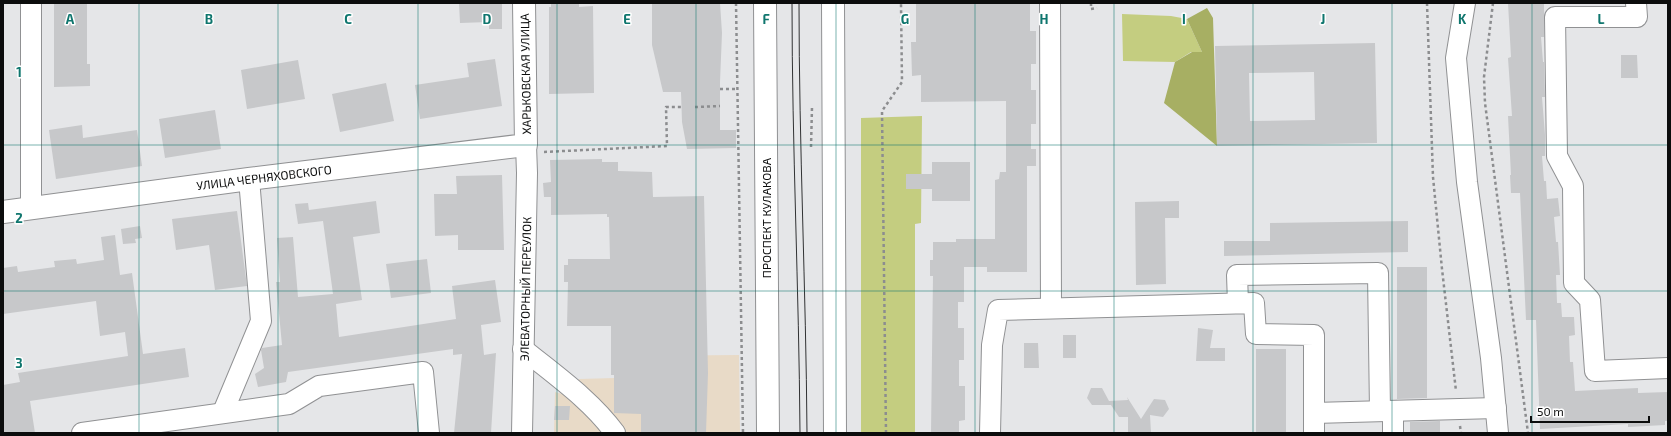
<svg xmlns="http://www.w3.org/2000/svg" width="1671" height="436" viewBox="0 0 1671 436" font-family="'Exo 2',sans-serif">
<rect width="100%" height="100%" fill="#e5e6e8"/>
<path fill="#e8dac7" d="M739,355L740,433H554L555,392L577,398L579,379L615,378L626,356Z"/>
<g fill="#c4cd80">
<path d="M1122,14L1171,16L1187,19L1202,52H1191L1175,62L1123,61Z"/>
<path d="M922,116L921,223L915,224V433H861V118Z"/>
</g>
<path fill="#a7af63" d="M1207,8L1213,18L1217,146L1164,103L1175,62L1192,52H1202L1187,19Z"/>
<g fill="#c7c8ca" fill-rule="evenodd">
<path d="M54,3H87V64H90V86L54,87Z"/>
<path d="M459,3H502V29H489V22L460,23Z"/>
<path d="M551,3H579V7L593,6L594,93L549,94V7H551Z"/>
<path d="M652,3H720L722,33L720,82V130H736V148L687,149L682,122L681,92H663L652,45Z"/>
<path d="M916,3H1030V31H1036V64H1031V90H1036V124H1031V149H1036V166H1027V272H987V267H964V302H958V328H964V360H959V386H965V420L959,421V433H931L933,276H930V260H933V242H956V239H995V180L999,179L1000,172H1006V101L921,102V75L912,76L911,42H916Z"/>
<path d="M1508,3H1544V37H1541L1543,62H1544L1545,97H1542L1545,135V156H1542L1544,181H1546L1547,199L1558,198L1560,216L1554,217L1556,242H1558L1560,275H1556L1557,303H1561L1562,317H1574L1575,335L1569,336L1570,362H1573L1575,391L1638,388V393L1668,392V421H1665V425L1628,427V424L1540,429L1536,320H1526L1520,193H1511L1510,175H1511L1508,116H1512L1508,58L1511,57Z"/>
<path d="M1375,43L1377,143L1217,146L1215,46ZM1314,72L1315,120L1250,121L1249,73Z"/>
<path d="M1621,55H1637L1638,78H1621Z"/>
<path d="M495,59L502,106L420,119L415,85L469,77L467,63Z"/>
<path d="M298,60L305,99L247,109L241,70Z"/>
<path d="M386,83L394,121L340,132L332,94Z"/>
<path d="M215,110L221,149L165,158L159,119Z"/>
<path d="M82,125L83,138L137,130L142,166L56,179L49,130Z"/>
<path d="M602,159V162H618V171L652,172L653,197L704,196L708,373L706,433H641V414L614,413V375H611V326H567L568,282H564V265H568V259H610L609,217H607V214L551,215V197H544L543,183L551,182L550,160Z"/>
<path d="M932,162H970V201H932V189H906V174H932Z"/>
<path d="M502,175L504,250H458V235L435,236L434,194H457L456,176Z"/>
<path d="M376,201L380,233L353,237L362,300L336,304L339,337L456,319L452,286L495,280L501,322L481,325L484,355L496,353L491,433H454L462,354L453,355V349L288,372L286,382L258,387L255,374L264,368L261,350L262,348L282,345L276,282H280L277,238L293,237L298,297L333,294L323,221L298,224L295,204L308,203L309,210Z"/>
<path d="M1179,201V218H1165L1166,284L1136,285L1135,202Z"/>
<path d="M237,211L247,286L215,290L209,245L176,250L172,219Z"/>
<path d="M1408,221V252L1224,256V241H1270V223Z"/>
<path d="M140,226L142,238L135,239L136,243L123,244L121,229Z"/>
<path d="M115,235L120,275L132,273L143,354L185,348L189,377L30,401L35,433H3V385L20,382L18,373L128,356L125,332L100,336L96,301L3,314V268L17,266L18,272L55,267L54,261L76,259L77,264L104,260L101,237Z"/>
<path d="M427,259L431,293L391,298L386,264Z"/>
<path d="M1397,267H1427V398L1397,399Z"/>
<path d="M1198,328L1213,330L1210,348H1225V361H1196Z"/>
<rect x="1063" y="335" width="13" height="23"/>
<path d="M1024,343H1038L1039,368H1024Z"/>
<rect x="1256" y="349" width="30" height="84"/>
<path d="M1091,388H1102L1109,401L1128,400L1127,397L1141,419L1154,399L1165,400L1169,409L1163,417L1150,415L1151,433H1128V417H1119L1111,405H1092L1087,398Z"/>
<path d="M555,406H570L569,420H554Z"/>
<path d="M1440,421V433H1410V422Z"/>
</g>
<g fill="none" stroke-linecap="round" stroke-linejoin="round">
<defs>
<g id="minor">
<path d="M1050,3L1051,308"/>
<path d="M1465,3L1456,58L1467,182L1491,358L1498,433"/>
<path d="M1636,3L1637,17H1555L1557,156L1573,186L1574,283L1590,300L1595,371L1668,368"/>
<path d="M31,208V3"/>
<path d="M1238,303L1237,275L1378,273L1380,411"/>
<path d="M523,349C555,375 591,400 615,433"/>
<path d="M1393,411V433"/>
<path d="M223,412L261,321L249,179"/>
<path d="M1314,413L1496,408"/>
<path d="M82,433L289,404L319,386L423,372L429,433"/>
<path d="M522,433L527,173L526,145"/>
<path d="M990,433L992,345L998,310L1254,303L1256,334L1314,335V433"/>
</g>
<g id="major">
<path d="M765,3L768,433"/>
<path d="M833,3L835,433"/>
<path d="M3,212L249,179L526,145L524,3"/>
</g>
</defs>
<use href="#minor" stroke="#909193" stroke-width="22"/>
<use href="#major" stroke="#909193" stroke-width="24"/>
<g stroke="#8c8d8f" stroke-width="2.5" stroke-dasharray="3 3" stroke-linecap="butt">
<path d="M736,3L743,433"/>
<path d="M1091,3V9L1097,8"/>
<path d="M1427,3L1433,177L1442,269L1456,391"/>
<path d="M1493,3L1484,77L1485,103L1528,433"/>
<path d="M720,89H737"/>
<path d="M695,107L720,106"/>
<path d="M811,147L812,107"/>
<path d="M544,152L667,146L666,107H681"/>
<path d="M1460,426L1461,433"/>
<path d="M886,433L882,111L902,82L901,3"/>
</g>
<use href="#minor" stroke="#fff" stroke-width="20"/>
<use href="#major" stroke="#fff" stroke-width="22"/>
<g stroke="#313233" stroke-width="1">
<path d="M792,3C792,146 799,290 800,433"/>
<path d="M799,3C799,146 806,290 807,433"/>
</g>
</g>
<path fill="none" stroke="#0f766e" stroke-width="1" stroke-opacity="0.55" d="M139,3V433M278,3V433M418,3V433M557,3V433M696,3V433M836,3V433M975,3V433M1114,3V433M1253,3V433M1392,3V433M1532,3V433M3,145H1668M3,291H1668"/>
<g text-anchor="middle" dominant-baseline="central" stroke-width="3" stroke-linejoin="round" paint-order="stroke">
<g font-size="12" fill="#0c0d0d" stroke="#fff">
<text transform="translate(525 74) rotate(-91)">ХАРЬКОВСКАЯ УЛИЦА</text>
<text transform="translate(264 177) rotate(-7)">УЛИЦА ЧЕРНЯХОВСКОГО</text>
<text transform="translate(766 218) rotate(-90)">ПРОСПЕКТ КУЛАКОВА</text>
<text transform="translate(525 289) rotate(-89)">ЭЛЕВАТОРНЫЙ ПЕРЕУЛОК</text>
</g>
</g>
<g font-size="13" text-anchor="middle" font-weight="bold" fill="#0f766e" stroke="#fff" stroke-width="3" stroke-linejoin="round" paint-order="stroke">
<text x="70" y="24">A</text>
<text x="209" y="24">B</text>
<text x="348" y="24">C</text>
<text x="487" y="24">D</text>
<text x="627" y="24">E</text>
<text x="766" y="24">F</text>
<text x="905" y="24">G</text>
<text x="1044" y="24">H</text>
<text x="1184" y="24">I</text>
<text x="1323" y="24">J</text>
<text x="1462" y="24">K</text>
<text x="1601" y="24">L</text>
<text x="19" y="77">1</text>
<text x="19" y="223">2</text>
<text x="19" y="368">3</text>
</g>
<rect width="1671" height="436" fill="none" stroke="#0c0d0d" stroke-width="8"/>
<path d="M1531 416v6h118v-6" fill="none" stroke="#0c0d0d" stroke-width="2"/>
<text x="1537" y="416" font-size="12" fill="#0c0d0d" stroke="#ffffff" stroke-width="3" paint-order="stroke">50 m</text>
</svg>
